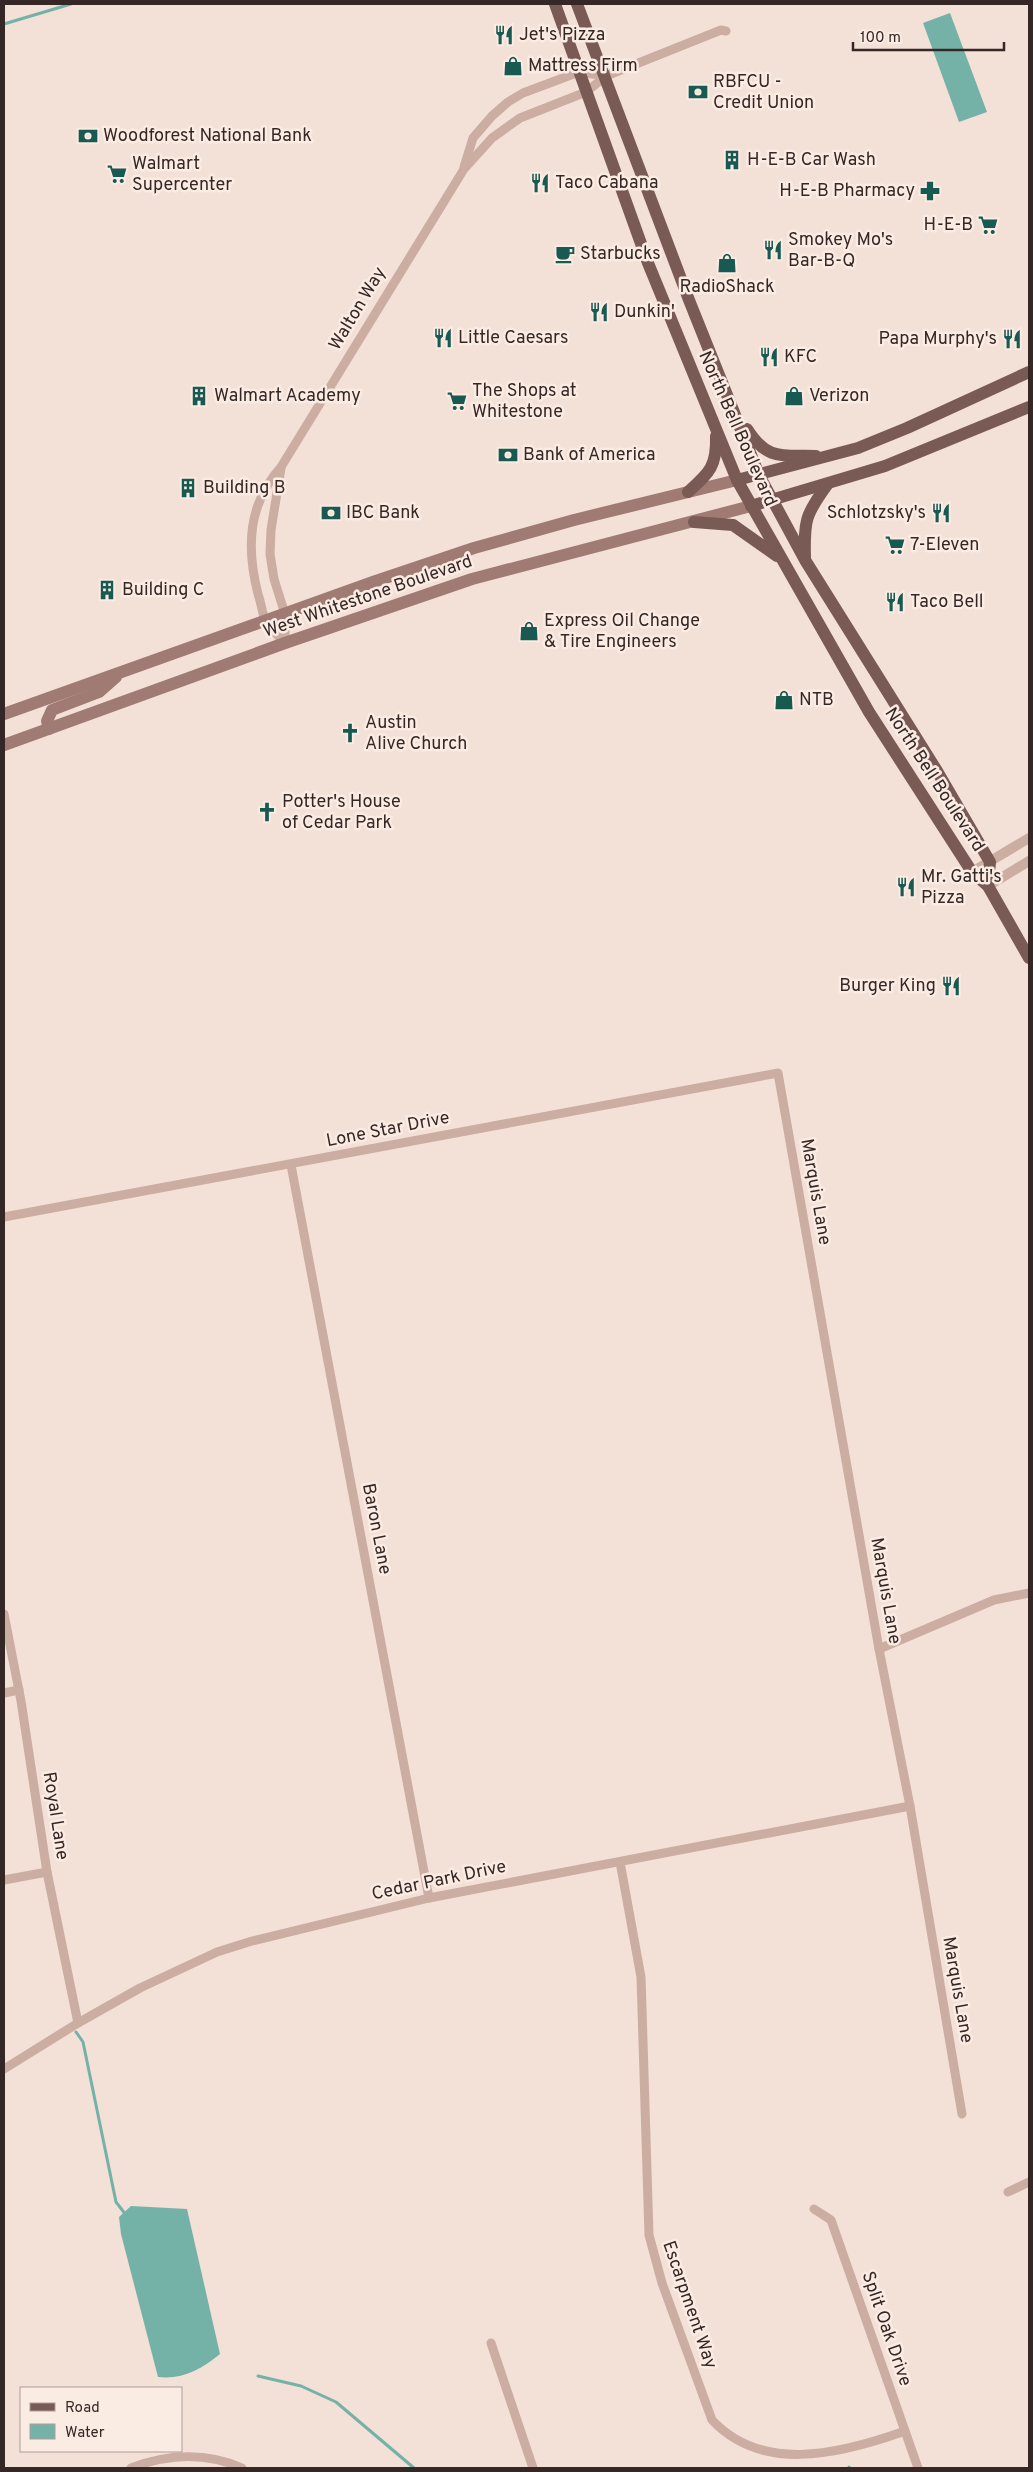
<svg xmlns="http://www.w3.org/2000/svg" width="1033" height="2472" viewBox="0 0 1033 2472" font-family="Overpass,sans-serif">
<rect width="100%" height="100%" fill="#f3e0d7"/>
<g fill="#74b2a8">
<path d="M950,13L987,112L959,122L923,23Z"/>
<path d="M131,2206L187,2209L220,2354C202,2369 182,2380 158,2377L121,2234L119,2217Z"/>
</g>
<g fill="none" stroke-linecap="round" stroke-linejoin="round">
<g stroke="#74b2a8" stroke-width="3">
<path d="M4,24L71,4"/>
<path d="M76,2032L83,2042L116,2202L126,2215"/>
<path d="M258,2376L301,2386L336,2402L414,2468"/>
<path d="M849,2467L850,2468"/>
</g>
<g stroke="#cbada2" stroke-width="9">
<path d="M464,167L473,138L492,116L508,102L523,93L579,72L606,76"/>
<path d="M281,468L271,530L270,554L274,579L285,614V643"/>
<path d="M285,643C279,636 269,628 265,620C262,612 261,602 258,594C246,547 248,504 281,467L464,169L492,138L520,118L586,92L606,76L721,30L726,31"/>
<path d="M291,1165L429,1898"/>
<path d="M4,1217L778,1073L879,1649L910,1806L962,2114"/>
<path d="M4,1614L21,1701L47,1872L78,2023"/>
<path d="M879,1649L994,1600L1029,1593"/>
<path d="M4,1693L19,1690"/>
<path d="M620,1862L641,1977L649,2235L662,2283L712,2420C761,2472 835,2456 905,2431"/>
<path d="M4,1880L47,1872"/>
<path d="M4,2069L78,2023L140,1988L217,1952L252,1941L429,1898L910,1806"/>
<path d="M1008,2192L1029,2182"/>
<path d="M814,2209L831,2220L918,2468"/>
<path d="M491,2343L533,2468"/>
<path d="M131,2468C167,2454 206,2452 242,2468"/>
</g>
<g stroke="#cbada2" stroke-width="10">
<path d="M972,872L1029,838"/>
<path d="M988,886L1029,861"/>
</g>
<g stroke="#9f7b73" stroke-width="12">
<path d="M4,714L373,582L474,548L574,520L737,480"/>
<path d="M49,729L47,721L52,710L99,692L116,677"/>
<path d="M4,745L285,643L472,579L751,506"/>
</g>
<g stroke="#795a55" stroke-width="12">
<path d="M555,4L648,263L737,480L869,712L972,872L988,886L1029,958"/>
<path d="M577,4L689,300L759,475L805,560L937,771L990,862L988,886"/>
<path d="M747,429C767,461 782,455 816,456"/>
<path d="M737,480L858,448L907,428L1029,372"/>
<path d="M688,492C709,473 717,467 716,436"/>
<path d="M751,506L885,466L1029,407"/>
<path d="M694,522L733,525L777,556"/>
<path d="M805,558C804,521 805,515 827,485"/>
</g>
</g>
<defs>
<symbol id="restaurant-bare" viewBox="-9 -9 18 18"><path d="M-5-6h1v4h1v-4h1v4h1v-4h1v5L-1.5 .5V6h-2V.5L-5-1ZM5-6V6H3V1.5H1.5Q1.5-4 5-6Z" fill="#185951" stroke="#faebe3" stroke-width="2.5" paint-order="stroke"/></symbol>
<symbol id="shop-bare" viewBox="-9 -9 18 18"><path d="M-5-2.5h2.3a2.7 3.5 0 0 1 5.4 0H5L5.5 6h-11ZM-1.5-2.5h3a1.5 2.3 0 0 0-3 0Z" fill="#185951" stroke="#faebe3" stroke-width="2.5" paint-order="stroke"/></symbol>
<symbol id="bank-bare" viewBox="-9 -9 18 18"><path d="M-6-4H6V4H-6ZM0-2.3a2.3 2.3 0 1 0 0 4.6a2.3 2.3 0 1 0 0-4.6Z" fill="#185951" stroke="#faebe3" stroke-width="2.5" paint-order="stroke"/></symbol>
<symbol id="building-bare" viewBox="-9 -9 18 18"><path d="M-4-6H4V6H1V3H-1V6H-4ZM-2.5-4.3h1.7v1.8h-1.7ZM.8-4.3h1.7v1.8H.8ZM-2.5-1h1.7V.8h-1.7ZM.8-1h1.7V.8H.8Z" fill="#185951" stroke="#faebe3" stroke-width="2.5" paint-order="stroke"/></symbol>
<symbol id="supermarket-bare" viewBox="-9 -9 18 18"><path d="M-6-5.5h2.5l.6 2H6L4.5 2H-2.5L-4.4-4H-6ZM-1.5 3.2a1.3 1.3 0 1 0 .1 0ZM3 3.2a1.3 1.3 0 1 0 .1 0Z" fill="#185951" stroke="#faebe3" stroke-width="2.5" paint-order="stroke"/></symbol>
<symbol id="pharmacy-bare" viewBox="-9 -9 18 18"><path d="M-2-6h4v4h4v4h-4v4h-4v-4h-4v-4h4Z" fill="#185951" stroke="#faebe3" stroke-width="2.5" paint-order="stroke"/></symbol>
<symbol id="cafe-bare" viewBox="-9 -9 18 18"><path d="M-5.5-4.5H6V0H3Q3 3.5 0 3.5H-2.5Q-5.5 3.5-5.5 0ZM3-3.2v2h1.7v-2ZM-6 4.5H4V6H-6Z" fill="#185951" stroke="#faebe3" stroke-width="2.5" paint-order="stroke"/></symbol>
<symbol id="church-bare" viewBox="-9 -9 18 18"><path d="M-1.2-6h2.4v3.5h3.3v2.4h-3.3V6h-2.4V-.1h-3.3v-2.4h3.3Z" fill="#185951" stroke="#faebe3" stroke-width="2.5" paint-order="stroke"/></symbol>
</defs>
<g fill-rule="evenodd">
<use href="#restaurant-bare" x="490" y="21" width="28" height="28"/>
<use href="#shop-bare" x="499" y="52" width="28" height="28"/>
<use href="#bank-bare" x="684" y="78" width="28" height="28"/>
<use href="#bank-bare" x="74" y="122" width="28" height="28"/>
<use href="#building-bare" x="718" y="146" width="28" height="28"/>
<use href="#supermarket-bare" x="103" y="160" width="28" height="28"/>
<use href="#restaurant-bare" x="526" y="169" width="28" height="28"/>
<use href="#pharmacy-bare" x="916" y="177" width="28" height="28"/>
<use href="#supermarket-bare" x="974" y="211" width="28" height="28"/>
<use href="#restaurant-bare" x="759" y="236" width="28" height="28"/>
<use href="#cafe-bare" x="551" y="240" width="28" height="28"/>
<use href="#shop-bare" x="713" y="249" width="28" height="28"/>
<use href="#restaurant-bare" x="585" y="298" width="28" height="28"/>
<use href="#restaurant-bare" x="429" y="324" width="28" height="28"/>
<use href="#restaurant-bare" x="998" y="325" width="28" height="28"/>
<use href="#restaurant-bare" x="755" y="343" width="28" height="28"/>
<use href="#building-bare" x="185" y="382" width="28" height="28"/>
<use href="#shop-bare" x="780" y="382" width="28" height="28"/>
<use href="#supermarket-bare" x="443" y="387" width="28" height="28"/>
<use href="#bank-bare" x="494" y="441" width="28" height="28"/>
<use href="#building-bare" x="174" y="474" width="28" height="28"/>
<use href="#bank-bare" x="317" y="499" width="28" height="28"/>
<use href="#restaurant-bare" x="927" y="499" width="28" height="28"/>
<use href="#supermarket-bare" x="881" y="531" width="28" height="28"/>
<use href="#building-bare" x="93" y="576" width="28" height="28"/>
<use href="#restaurant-bare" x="881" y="588" width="28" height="28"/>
<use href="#shop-bare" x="515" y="617" width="28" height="28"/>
<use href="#shop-bare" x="770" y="686" width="28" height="28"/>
<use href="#church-bare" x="336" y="719" width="28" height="28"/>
<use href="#church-bare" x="253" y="798" width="28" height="28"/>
<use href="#restaurant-bare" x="892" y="873" width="28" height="28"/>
<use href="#restaurant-bare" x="937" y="972" width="28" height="28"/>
</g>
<g text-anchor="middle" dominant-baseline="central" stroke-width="5" stroke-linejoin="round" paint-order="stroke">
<g font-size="18" fill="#352725" stroke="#faebe3" text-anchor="start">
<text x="519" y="35">Jet's Pizza</text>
<text x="528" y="66">Mattress Firm</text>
<text x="713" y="82">RBFCU -<tspan x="713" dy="21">Credit Union</tspan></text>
<text x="103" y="136">Woodforest National Bank</text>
<text x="747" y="160">H-E-B Car Wash</text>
<text x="132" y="164">Walmart<tspan x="132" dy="21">Supercenter</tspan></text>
<text x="555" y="183">Taco Cabana</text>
<text x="915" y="191" text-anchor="end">H-E-B Pharmacy</text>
<text x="973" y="225" text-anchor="end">H-E-B</text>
<text x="788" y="240">Smokey Mo's<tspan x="788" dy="21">Bar-B-Q</tspan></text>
<text x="580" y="254">Starbucks</text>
<text x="727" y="287" text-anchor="middle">RadioShack</text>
<text x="614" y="312">Dunkin'</text>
<text x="458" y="338">Little Caesars</text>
<text x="997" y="339" text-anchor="end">Papa Murphy's</text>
<text x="784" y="357">KFC</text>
<text x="472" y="391">The Shops at<tspan x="472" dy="21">Whitestone</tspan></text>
<text x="214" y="396">Walmart Academy</text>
<text x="809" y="396">Verizon</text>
<text x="523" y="455">Bank of America</text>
<text x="203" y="488">Building B</text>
<text x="346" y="513">IBC Bank</text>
<text x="926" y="513" text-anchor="end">Schlotzsky's</text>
<text x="910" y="545">7-Eleven</text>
<text x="122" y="590">Building C</text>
<text x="910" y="602">Taco Bell</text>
<text x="544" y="621">Express Oil Change<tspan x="544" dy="21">&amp; Tire Engineers</tspan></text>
<text x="799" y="700">NTB</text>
<text x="365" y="723">Austin<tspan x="365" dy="21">Alive Church</tspan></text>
<text x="282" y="802">Potter's House<tspan x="282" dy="21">of Cedar Park</tspan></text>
<text x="921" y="877">Mr. Gatti's<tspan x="921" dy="21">Pizza</tspan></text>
<text x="936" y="986" text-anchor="end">Burger King</text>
</g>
<g font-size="18" fill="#352725" stroke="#faebe3">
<text transform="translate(358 309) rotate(-59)">Walton Way</text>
<text transform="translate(737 429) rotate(66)">North Bell Boulevard</text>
<text transform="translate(368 597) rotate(-19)">West Whitestone Boulevard</text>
<text transform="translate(934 780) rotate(57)">North Bell Boulevard</text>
<text transform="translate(388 1130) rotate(-11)">Lone Star Drive</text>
<text transform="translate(815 1192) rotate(80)">Marquis Lane</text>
<text transform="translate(376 1529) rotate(79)">Baron Lane</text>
<text transform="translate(885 1591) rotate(80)">Marquis Lane</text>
<text transform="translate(55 1816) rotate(81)">Royal Lane</text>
<text transform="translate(439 1881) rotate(-12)">Cedar Park Drive</text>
<text transform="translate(957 1990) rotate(80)">Marquis Lane</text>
<text transform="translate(689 2305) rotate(71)">Escarpment Way</text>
<text transform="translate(886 2329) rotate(71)">Split Oak Drive</text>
</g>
</g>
<rect width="1033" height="2472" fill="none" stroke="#352725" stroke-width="10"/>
<rect x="20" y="2387" width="162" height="65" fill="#faebe3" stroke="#ab9d97"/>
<rect x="30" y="2403" width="25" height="8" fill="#795a55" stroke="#ab9d97"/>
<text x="65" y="2412" font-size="15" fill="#352725">Road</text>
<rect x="30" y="2424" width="25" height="15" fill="#74b2a8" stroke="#ab9d97"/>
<text x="65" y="2437" font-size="15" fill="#352725">Water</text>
<path d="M853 42v8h151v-8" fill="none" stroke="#352725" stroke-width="2.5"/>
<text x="860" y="42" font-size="15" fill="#352725" stroke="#faebe3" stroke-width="4" paint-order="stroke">100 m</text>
</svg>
